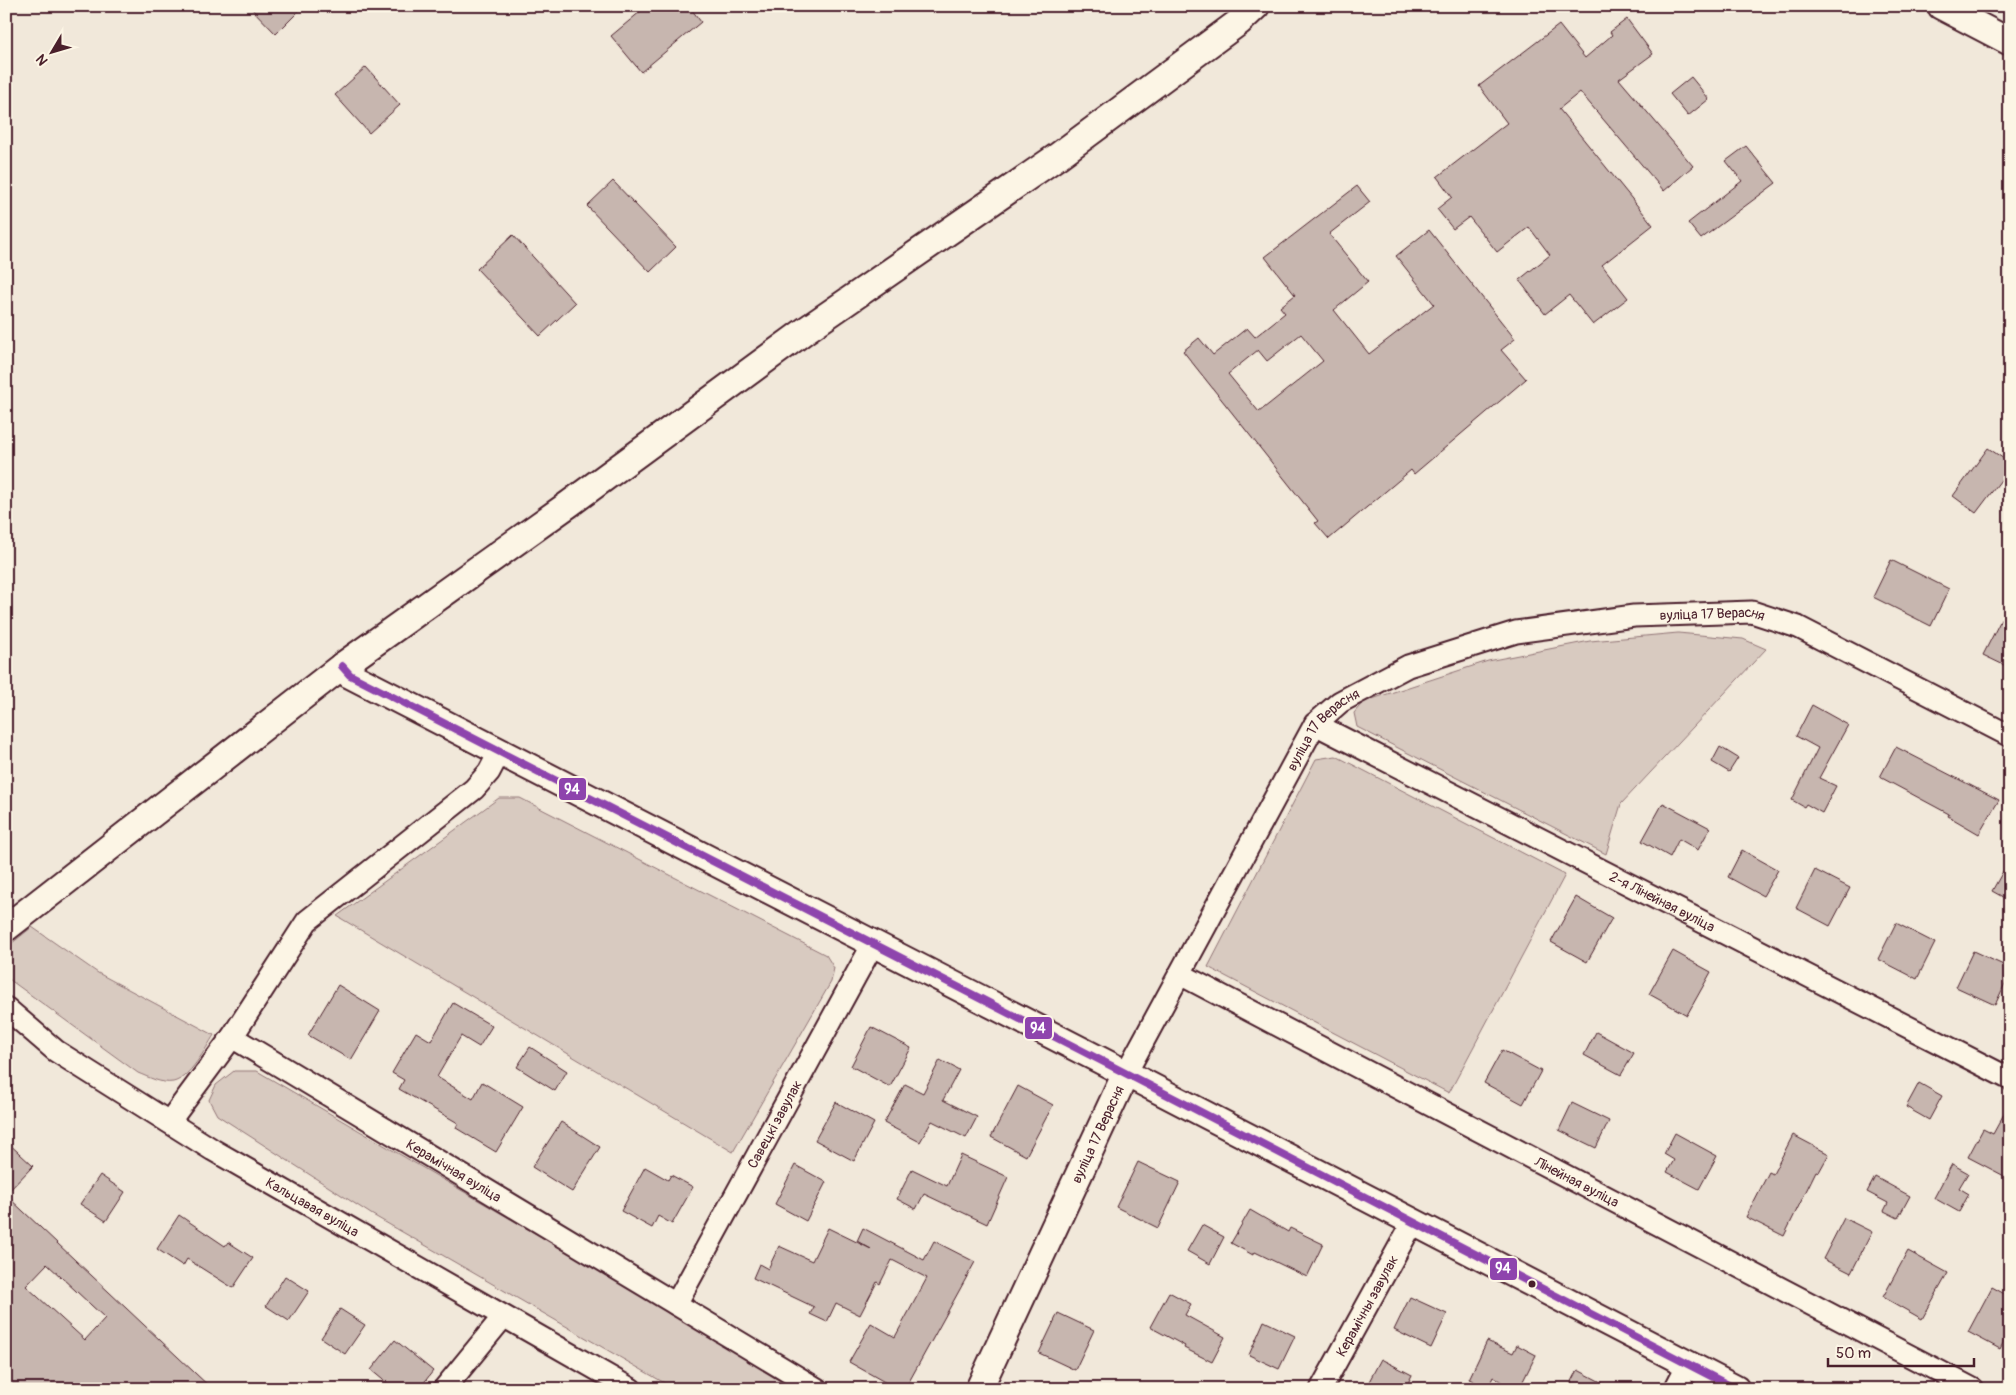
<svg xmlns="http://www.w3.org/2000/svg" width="2016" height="1395" viewBox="0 0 2016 1395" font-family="Pangolin,sans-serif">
<rect width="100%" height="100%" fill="#f1e8da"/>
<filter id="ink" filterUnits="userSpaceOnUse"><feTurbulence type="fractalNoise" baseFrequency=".02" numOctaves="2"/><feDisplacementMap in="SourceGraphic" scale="10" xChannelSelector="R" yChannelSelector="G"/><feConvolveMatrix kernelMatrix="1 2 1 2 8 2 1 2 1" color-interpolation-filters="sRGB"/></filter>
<g filter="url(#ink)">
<g fill="#d8cac0" stroke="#917476">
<path d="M1678,633L1743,639L1766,649L1621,804L1606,854L1357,727L1354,713L1363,702L1488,661L1590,641Z"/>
<path d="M1336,756L1565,875L1449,1093L1208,967L1316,759Z"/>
<path d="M499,798H520L826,955L834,968L831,982L733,1152L337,916Z"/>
<path d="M32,927L98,973L214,1035C206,1048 189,1079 173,1082C162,1084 148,1077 138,1073L6,977V948Z"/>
<path d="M234,1071H257L651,1301L798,1389H675L371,1214L217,1115L209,1100L216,1085Z"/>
</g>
<g fill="#c7b6af" stroke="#4a1f2b" fill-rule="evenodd">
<path d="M249,6H304L276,34Z"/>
<path d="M647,6H689L701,22L641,72L611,36Z"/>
<path d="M1627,19L1653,54L1619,79L1693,166L1664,191L1580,92L1559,109L1653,225L1602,265L1628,298L1593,325L1569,295L1545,314L1519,280L1550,255L1529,227L1497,252L1469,217L1453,229L1437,209L1452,197L1437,177L1507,123L1479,86L1559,25L1585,58L1612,35L1610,32Z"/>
<path d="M366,67L400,105L369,133L335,95Z"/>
<path d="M1691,77L1709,99L1688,116L1670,94Z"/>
<path d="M1746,146L1776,183L1701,239L1688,223L1742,181L1726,161Z"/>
<path d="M613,181L676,247L650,272L587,206Z"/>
<path d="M1357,186L1370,202L1329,234L1368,282L1334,310L1369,354L1434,304L1396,256L1429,230L1515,339L1501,350L1526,379L1414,474L1411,470L1329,539L1315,523L1318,521L1183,351L1199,338L1213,355L1247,328L1255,337L1285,313L1280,307L1295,295L1265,257ZM1301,334L1323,361L1259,412L1228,374L1258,350L1267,361Z"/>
<path d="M513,235L575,303L540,336L477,269Z"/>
<path d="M1988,448L2010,463V468L1976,513L1953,496Z"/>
<path d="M1891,560L1949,589L1931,626L1873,597Z"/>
<path d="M2010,602V668L1983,655Z"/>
<path d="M1812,705L1848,725L1819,778L1836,786L1822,813L1806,804L1804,807L1792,800L1818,748L1796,736Z"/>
<path d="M1720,747L1738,758L1729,772L1712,762Z"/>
<path d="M1896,747L1999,800L1979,834L1948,816L1949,814L1880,777Z"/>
<path d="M1663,803L1710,828L1698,850L1679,839L1670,857L1642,841Z"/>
<path d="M1742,850L1778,870L1763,896L1728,877Z"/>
<path d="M2010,859V901L1992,891Z"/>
<path d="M1815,870L1850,888L1830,926L1796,908Z"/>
<path d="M1576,897L1612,918L1587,962L1551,942Z"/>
<path d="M1896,923L1935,943L1917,979L1878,959Z"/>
<path d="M1673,951L1711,972L1687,1015L1649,994Z"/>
<path d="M1973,951L2010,968V973L1995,1005L1956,987Z"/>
<path d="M338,985L380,1011L351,1060L308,1035Z"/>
<path d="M453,1003L492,1026L479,1047L461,1036L437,1077L473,1099L482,1082L523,1107L496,1152L456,1128L458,1123L399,1089L404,1080L392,1073L416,1032L431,1041Z"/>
<path d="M871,1027L911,1048L890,1087L851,1066Z"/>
<path d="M1596,1032L1634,1053L1621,1075L1584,1055Z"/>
<path d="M530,1047L567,1071L555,1091L517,1067Z"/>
<path d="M1502,1050L1541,1071L1523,1104L1484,1083Z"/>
<path d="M940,1060L959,1070L943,1100L977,1117L966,1138L932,1121L920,1142L884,1123L905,1084L923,1093Z"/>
<path d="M1919,1083L1942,1096L1929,1120L1906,1107Z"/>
<path d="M1018,1086L1053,1105L1026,1156L991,1137Z"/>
<path d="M836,1102L874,1123L854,1161L815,1140Z"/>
<path d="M1572,1103L1609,1121L1596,1148L1559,1130Z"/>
<path d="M2010,1103V1179L1968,1157L1983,1129L1993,1134Z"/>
<path d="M561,1122L600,1147L572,1192L532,1167Z"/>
<path d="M1675,1133L1717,1156L1699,1189L1667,1172L1674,1160L1664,1154Z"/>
<path d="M1793,1135L1829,1154L1819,1172L1816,1171L1784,1236L1746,1217L1769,1172L1773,1174Z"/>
<path d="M6,1141L33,1166L6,1194Z"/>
<path d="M961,1155L1008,1177L987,1224L924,1194L916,1209L897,1199L912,1169L947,1186Z"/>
<path d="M1138,1162L1180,1182L1158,1228L1116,1207Z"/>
<path d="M1952,1164L1968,1173L1959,1188L1969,1194L1959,1212L1934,1198Z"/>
<path d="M795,1165L826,1182L806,1221L775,1204Z"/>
<path d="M645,1167L668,1180L671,1175L693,1187L672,1224L658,1216L652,1228L621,1211Z"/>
<path d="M100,1175L125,1192L106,1221L80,1204Z"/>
<path d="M1875,1177L1910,1196L1898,1218L1884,1211L1888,1203L1867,1192Z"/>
<path d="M6,1195L212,1389H6ZM47,1264L105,1318L85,1340L26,1286Z"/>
<path d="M1250,1210L1288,1232L1290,1228L1323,1244L1307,1277L1255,1252L1253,1255L1231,1243Z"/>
<path d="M179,1215L225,1246L228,1242L253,1258L233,1288L187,1259L183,1266L157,1249Z"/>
<path d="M1844,1218L1872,1232L1851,1273L1823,1259Z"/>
<path d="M1202,1225L1224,1237L1210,1264L1187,1251Z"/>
<path d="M828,1228L871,1249L857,1241L863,1228L924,1260L934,1241L975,1262L905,1389H897L849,1362L871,1323L895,1337L927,1278L892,1260L880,1284L877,1282L860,1315L836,1303L827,1322L810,1314L814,1307L753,1278L759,1264L768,1269L779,1246L812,1261Z"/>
<path d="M1908,1251L1948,1273L1922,1319L1883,1297Z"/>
<path d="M285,1276L309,1291L289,1321L266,1306Z"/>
<path d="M1992,1287L2010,1297V1329L2000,1349L1968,1332Z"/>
<path d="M1169,1292L1191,1304L1185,1315L1225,1337L1212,1362L1184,1348L1185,1346L1150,1327Z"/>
<path d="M1410,1297L1447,1314L1431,1348L1394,1330Z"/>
<path d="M340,1309L365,1325L345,1354L321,1338Z"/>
<path d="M1058,1313L1094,1330L1075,1370L1039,1353Z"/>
<path d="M1264,1321L1295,1336L1279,1369L1249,1355Z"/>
<path d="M395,1340L433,1371L419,1389H394L371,1370Z"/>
<path d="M1487,1341L1513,1353L1517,1345L1536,1355L1519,1389H1514L1493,1377L1488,1388L1469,1379Z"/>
<path d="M1381,1359L1412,1375L1405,1389H1365Z"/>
<path d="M1578,1370L1614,1389H1568Z"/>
</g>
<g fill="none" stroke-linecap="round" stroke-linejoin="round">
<defs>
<g id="minor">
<path id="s1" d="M1315,724L2010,1079"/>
<path id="s2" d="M1180,974L1973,1389"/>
<path id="s3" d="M6,1008L56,1051L213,1150L631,1389"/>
<path id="s4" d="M232,1037L817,1389"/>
<path id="s5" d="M1126,1073L1315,724L1340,702L1408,666L1516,632L1634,616L1752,612L1798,627L2010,736"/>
<path d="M169,1122L232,1037L307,921L474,789L489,772L499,753"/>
<path id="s6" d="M676,1304L873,944"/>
<path d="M444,1389L503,1317"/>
<path id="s7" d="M1321,1389L1413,1222"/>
<path d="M1675,1389L1688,1364"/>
</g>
<g id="tertiary">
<path d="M1941,6L2010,42"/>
<path d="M342,666L350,675L1100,1060L1736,1389"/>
<path d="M6,928L342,666L569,504L806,330L1058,156L1239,22L1256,6"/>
<path id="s8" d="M979,1389L1126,1073"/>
</g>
</defs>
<use href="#minor" stroke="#4a1f2b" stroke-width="25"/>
<use href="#tertiary" stroke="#4a1f2b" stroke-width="30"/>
<use href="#minor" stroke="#fcf5e5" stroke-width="21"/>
<use href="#tertiary" stroke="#fcf5e5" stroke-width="26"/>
<defs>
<path id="bus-1" d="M342,666L350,675L1100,1060L1736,1389"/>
</defs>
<use href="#bus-1" stroke="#fcf5e5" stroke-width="11"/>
<use href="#bus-1" stroke="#8e44ad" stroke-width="8"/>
</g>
</g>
<circle fill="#4a1f2b" stroke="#fcf5e5" stroke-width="2" cx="1532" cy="1284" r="4.5"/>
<g text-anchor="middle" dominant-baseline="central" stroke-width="4" stroke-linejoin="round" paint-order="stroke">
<g font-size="14" fill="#4a1f2b" stroke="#fcf5e5">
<text stroke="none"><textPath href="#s5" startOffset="818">вуліца 17 Верасня</textPath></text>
<text stroke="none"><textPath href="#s5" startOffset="398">вуліца 17 Верасня</textPath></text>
<text stroke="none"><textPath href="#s1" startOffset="390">2-я Лінейная вуліца</textPath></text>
<text stroke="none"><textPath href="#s6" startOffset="205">Савецкі завулак</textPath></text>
<text stroke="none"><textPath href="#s8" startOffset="281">вуліца 17 Верасня</textPath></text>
<text stroke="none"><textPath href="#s4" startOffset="259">Керамічная вуліца</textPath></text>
<text stroke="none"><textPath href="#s2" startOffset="448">Лінейная вуліца</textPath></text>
<text stroke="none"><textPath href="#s3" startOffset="366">Кальцавая вуліца</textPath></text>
<text stroke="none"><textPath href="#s7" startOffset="95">Керамічны завулак</textPath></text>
</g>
</g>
<g stroke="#fcf5e5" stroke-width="2">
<rect x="558" y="777" width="29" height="24" rx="5" fill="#8e44ad"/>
<rect x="1024" y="1016" width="29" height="24" rx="5" fill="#8e44ad"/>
<rect x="1489" y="1257" width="29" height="24" rx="5" fill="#8e44ad"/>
</g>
<g font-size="14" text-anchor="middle" font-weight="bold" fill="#fff">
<text x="572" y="794">94</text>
<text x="1038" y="1033">94</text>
<text x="1503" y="1273">94</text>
</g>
<rect width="2016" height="1395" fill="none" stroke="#fcf5e5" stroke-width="25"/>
<rect x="12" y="12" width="1991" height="1370" fill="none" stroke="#4a1f2b" stroke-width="2" filter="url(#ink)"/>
<g transform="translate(52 52) rotate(232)" stroke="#fcf5e5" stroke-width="4" paint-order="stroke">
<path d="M0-4L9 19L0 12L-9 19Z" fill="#4a1f2b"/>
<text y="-8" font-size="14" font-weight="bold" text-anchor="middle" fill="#4a1f2b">N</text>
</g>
<path d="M1828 1358v8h146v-8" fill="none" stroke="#4a1f2b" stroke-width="2.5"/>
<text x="1836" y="1358" font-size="15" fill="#4a1f2b" stroke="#fcf5e5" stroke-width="4" paint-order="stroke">50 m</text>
</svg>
